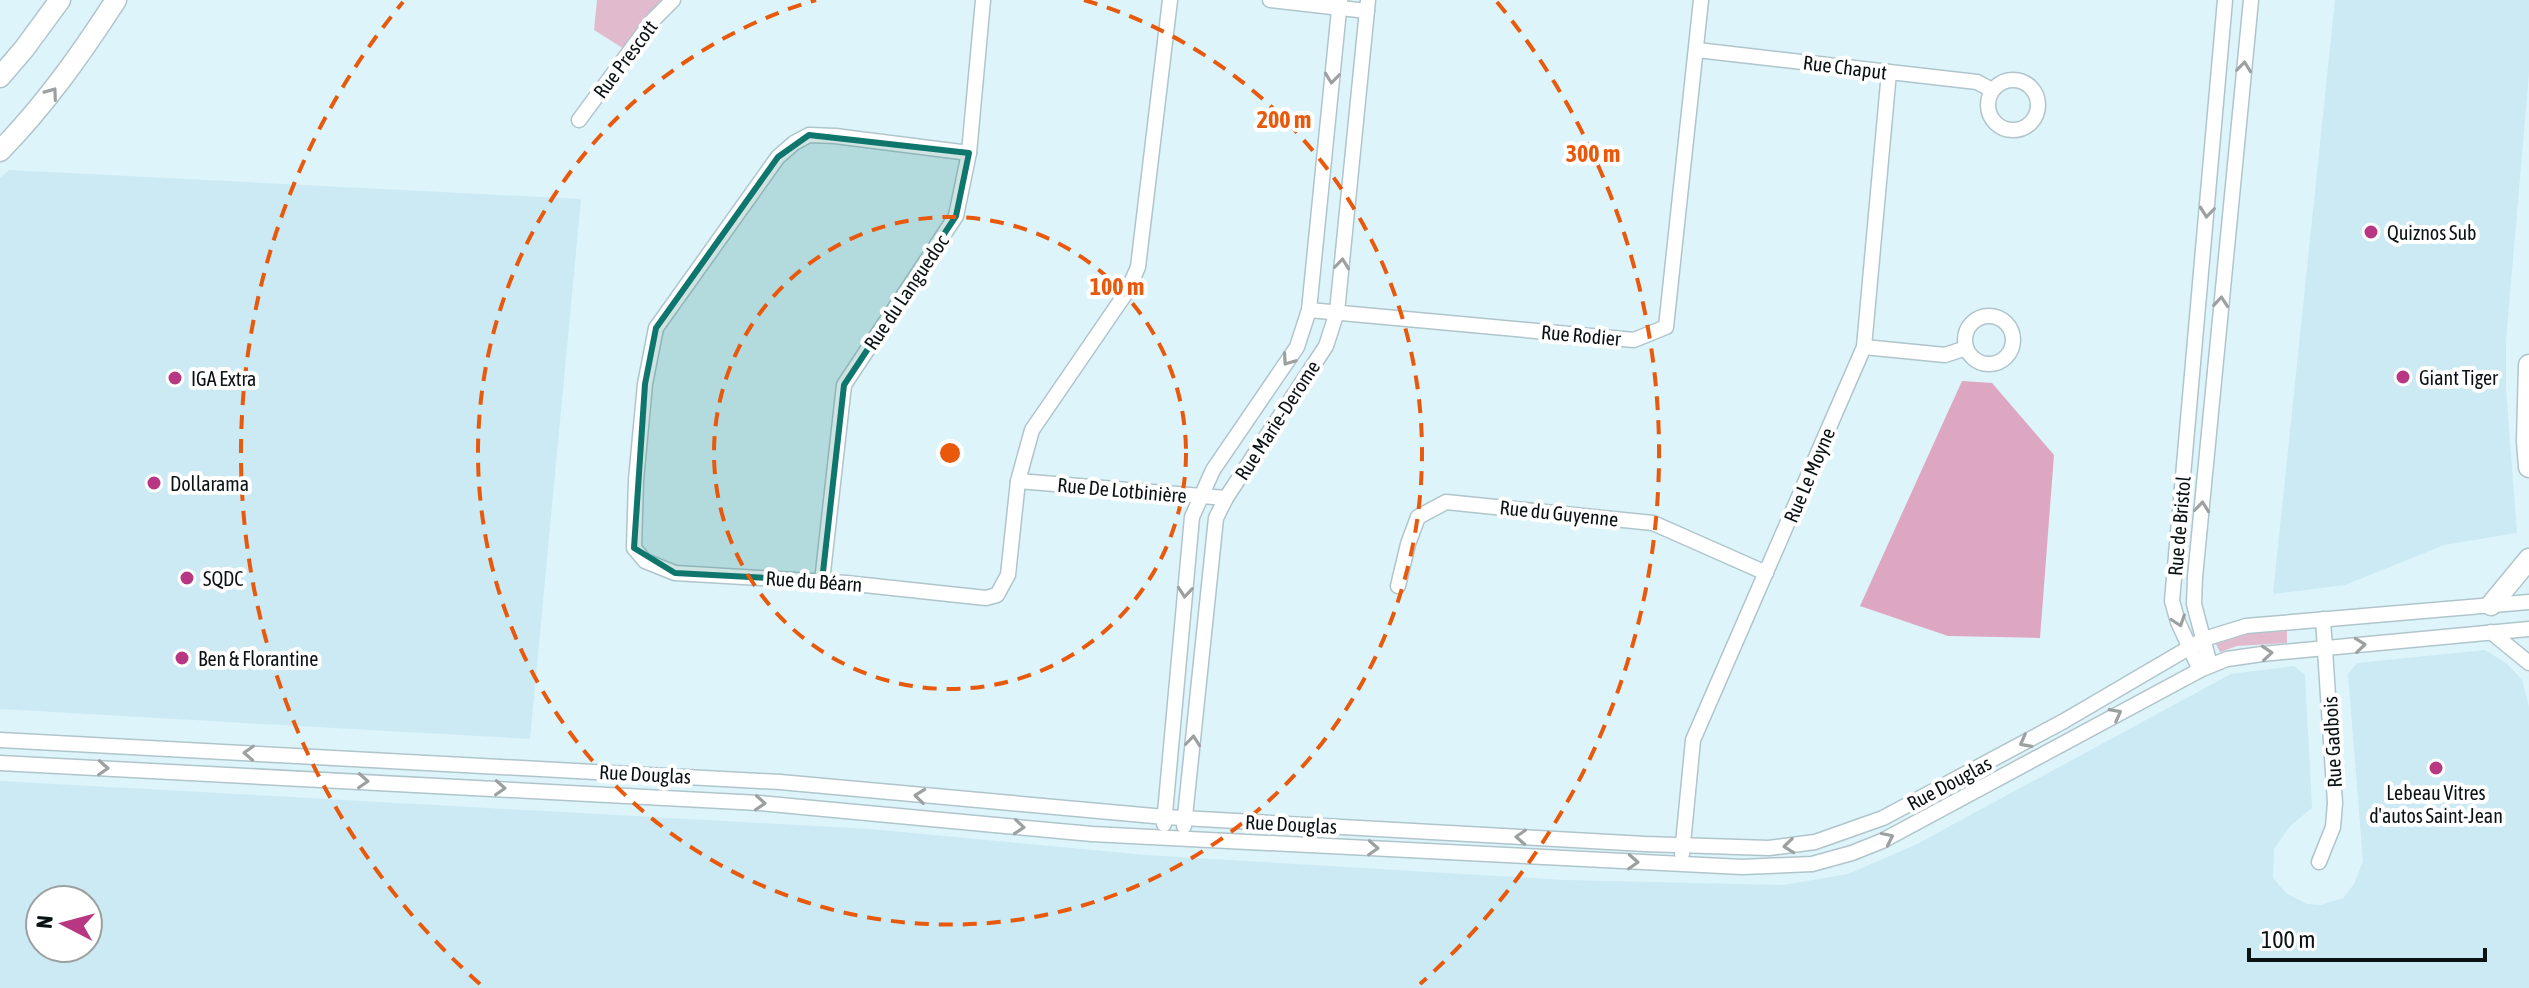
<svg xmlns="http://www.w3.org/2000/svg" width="2529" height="988" viewBox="0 0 2529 988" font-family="'Asap Condensed',sans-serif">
<rect width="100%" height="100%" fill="#ddf4fa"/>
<g fill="#cbeaf4" fill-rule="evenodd">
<path d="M2335,0H2529V73L2506,341V389L2517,533L2444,545L2345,585L2273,594Z"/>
<path d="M9,170L581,199L530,739L0,709V178Z"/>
<path d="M2485,650L2507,664L2522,680L2529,707V988H0V781L870,829L1145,855L1565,880L1783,885L1848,874L1915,845L2231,674L2294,666L2305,675L2312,808L2290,826L2274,849L2273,878L2286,893L2307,904L2321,905L2343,898L2354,884L2363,861L2348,674L2357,663ZM40,900H88V948H40Z"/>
</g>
<g fill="#e1bbcd">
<path d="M597,0H673L629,52L594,30Z"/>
<path d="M2287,631V643L2237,646L2220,652L2216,644L2250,633Z"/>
</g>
<path fill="#dda7c1" d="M1962,381L1992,383L2054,455L2040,638L1948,636L1860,606Z"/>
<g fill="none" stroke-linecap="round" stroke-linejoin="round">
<defs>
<g id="street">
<path d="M1270,0L1367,11"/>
<path d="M1697,50L1977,82L1992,90"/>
<circle cx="2013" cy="105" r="25"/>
<path d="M579,120L653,20L673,0"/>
<path d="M969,153L835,136L809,135L794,143L778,157L656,328L645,384L636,480L634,548L645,561L675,573L846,583L986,598L997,595L1008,575L1018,481L1032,430L1128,290L1138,267L1170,0"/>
<path d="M1309,310L1634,340L1666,327L1701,0"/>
<circle cx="1989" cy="340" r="24"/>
<path d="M1864,347L1945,355L1966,348"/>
<path d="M1018,481L1226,498"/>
<path d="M822,581L844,385L956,216L969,153L983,0"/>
<path d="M1398,586L1408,544L1418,517L1446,502L1653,523L1766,573"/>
<path d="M2491,632L2529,663"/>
<path d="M2210,665L2194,604L2195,577L2251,0"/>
<path d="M2200,670L2178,622L2172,601L2225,0"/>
<path d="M0,740L780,782L1165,817L1645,844L1769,848L1815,842L1883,818L2064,721L2204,639L2246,626L2529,602"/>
<path d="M0,763L759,803L1092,834L1742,867L1812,864L1852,853L1882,841L2200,670L2227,659L2262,654L2529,629"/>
<path d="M1164,824L1192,517L1213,470L1297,347L1309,310L1340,0"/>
<path d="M1184,826L1216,518L1226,498L1326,346L1337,312L1368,0"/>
<path d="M1682,854L1693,740L1864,347L1889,72"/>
<path d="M2319,862L2333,827L2335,803L2323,619"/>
</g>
<g id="secondary">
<path d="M0,77L24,49L60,0"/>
<path d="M0,151C45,105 81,54 116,0"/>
<path d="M2529,365L2527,441L2529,467"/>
<path d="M2491,605L2529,559"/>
</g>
</defs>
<use href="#street" stroke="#b0c5cb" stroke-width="17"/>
<use href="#secondary" stroke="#b0c5cb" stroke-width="23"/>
<use href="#street" stroke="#fff" stroke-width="14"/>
<use href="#secondary" stroke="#fff" stroke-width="20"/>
</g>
<defs><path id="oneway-chevron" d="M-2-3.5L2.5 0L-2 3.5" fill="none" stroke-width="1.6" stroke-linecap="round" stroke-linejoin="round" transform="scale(2)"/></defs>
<g stroke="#9da0a1">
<use href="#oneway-chevron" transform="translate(2244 67) rotate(-84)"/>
<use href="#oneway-chevron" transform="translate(1332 78) rotate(96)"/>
<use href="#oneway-chevron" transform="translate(52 93) rotate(-54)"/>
<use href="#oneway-chevron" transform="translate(2207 212) rotate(96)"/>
<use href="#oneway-chevron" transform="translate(1342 264) rotate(-84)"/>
<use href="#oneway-chevron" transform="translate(2221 302) rotate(-85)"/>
<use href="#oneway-chevron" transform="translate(1288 360) rotate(125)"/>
<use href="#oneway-chevron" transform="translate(2202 507) rotate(-84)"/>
<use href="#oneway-chevron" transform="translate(1185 592) rotate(95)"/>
<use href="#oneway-chevron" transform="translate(2179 621) rotate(71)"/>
<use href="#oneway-chevron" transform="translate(2360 645) rotate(-6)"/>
<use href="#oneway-chevron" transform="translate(2267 653) rotate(-5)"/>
<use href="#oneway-chevron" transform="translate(2116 714) rotate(-28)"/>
<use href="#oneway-chevron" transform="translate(1193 741) rotate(-84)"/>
<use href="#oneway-chevron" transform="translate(2025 742) rotate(152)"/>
<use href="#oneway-chevron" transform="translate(249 753) rotate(-177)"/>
<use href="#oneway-chevron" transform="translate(103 768) rotate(3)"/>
<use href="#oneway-chevron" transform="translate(363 781) rotate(3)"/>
<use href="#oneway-chevron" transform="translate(500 788) rotate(3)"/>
<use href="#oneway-chevron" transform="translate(920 796) rotate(-174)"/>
<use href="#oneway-chevron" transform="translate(760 803) rotate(4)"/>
<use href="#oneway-chevron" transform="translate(1019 827) rotate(5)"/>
<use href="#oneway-chevron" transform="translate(1521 837) rotate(-177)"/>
<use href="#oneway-chevron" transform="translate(1888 838) rotate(-26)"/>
<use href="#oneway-chevron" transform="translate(1789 846) rotate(174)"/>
<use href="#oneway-chevron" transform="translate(1373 848) rotate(3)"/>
<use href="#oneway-chevron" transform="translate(1633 862) rotate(3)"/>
</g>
<path fill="#0f766e" fill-opacity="0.2" stroke="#0f766e" stroke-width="6" stroke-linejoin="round" d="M809,135L969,153L956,216L844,385L822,581L675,573L634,548L645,384L656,328L778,157Z"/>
<g fill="none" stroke="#e8590c" stroke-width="4" stroke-dasharray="14 10">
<circle cx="950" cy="453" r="236"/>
<path d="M1084 0A472 472 0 1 1 816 0"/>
<path d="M480 984A709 709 0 0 1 403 2M1497 2A709 709 0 0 1 1420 984"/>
</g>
<g fill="#b83782" stroke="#fff" stroke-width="3">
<circle cx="2371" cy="232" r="8"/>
<circle cx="2403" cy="377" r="8"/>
<circle cx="175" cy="378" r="8"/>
<circle cx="154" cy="483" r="8"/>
<circle cx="187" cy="578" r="8"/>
<circle cx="182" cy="658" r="8"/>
<circle cx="2436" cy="768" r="8"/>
</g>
<g text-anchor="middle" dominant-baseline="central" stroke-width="8" stroke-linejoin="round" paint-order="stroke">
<g font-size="20" fill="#0a1214" stroke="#fff">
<text transform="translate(625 59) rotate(-53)">Rue Prescott</text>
<text transform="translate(1845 67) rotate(7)">Rue Chaput</text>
<text transform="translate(906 292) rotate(-56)">Rue du Languedoc</text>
<text transform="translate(1581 335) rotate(5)">Rue Rodier</text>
<text transform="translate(1277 420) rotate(-57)">Rue Marie-Derome</text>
<text transform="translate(1809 475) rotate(-67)">Rue Le Moyne</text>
<text transform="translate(1122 490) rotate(5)">Rue De Lotbinière</text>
<text transform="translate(1559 513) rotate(6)">Rue du Guyenne</text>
<text transform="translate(2179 526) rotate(-85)">Rue de Bristol</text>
<text transform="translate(814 581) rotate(4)">Rue du Béarn</text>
<text transform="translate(2332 742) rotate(-93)">Rue Gadbois</text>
<text transform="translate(645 774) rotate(3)">Rue Douglas</text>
<text transform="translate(1949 783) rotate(-28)">Rue Douglas</text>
<text transform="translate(1291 824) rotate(3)">Rue Douglas</text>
</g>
<g font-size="20" fill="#0a1214" stroke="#fff" text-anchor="start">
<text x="2387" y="232">Quiznos Sub</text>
<text x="2419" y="377">Giant Tiger</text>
<text x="191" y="378">IGA Extra</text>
<text x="170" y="483">Dollarama</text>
<text x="203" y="578">SQDC</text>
<text x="198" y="658">Ben &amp; Florantine</text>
<text x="2436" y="792" text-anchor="middle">Lebeau Vitres<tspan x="2436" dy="23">d'autos Saint-Jean</tspan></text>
</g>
</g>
<circle cx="950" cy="453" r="12" fill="#e8590c" stroke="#fff" stroke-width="4"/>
<g font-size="24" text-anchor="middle" font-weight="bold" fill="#e8590c" stroke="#fff" stroke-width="8" stroke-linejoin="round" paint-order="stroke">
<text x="1284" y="128">200 m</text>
<text x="1593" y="162">300 m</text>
<text x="1117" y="295">100 m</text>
</g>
<g transform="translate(64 924) rotate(276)"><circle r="38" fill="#ffffff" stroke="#9da0a1" stroke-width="2"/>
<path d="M0-6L14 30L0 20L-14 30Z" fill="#b83782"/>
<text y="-12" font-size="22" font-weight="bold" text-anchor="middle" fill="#0a1214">N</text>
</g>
<path d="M2249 948v12h236v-12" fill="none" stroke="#0a1214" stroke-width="4"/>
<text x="2261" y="948" font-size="24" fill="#0a1214" stroke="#ffffff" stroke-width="6" paint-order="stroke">100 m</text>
</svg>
